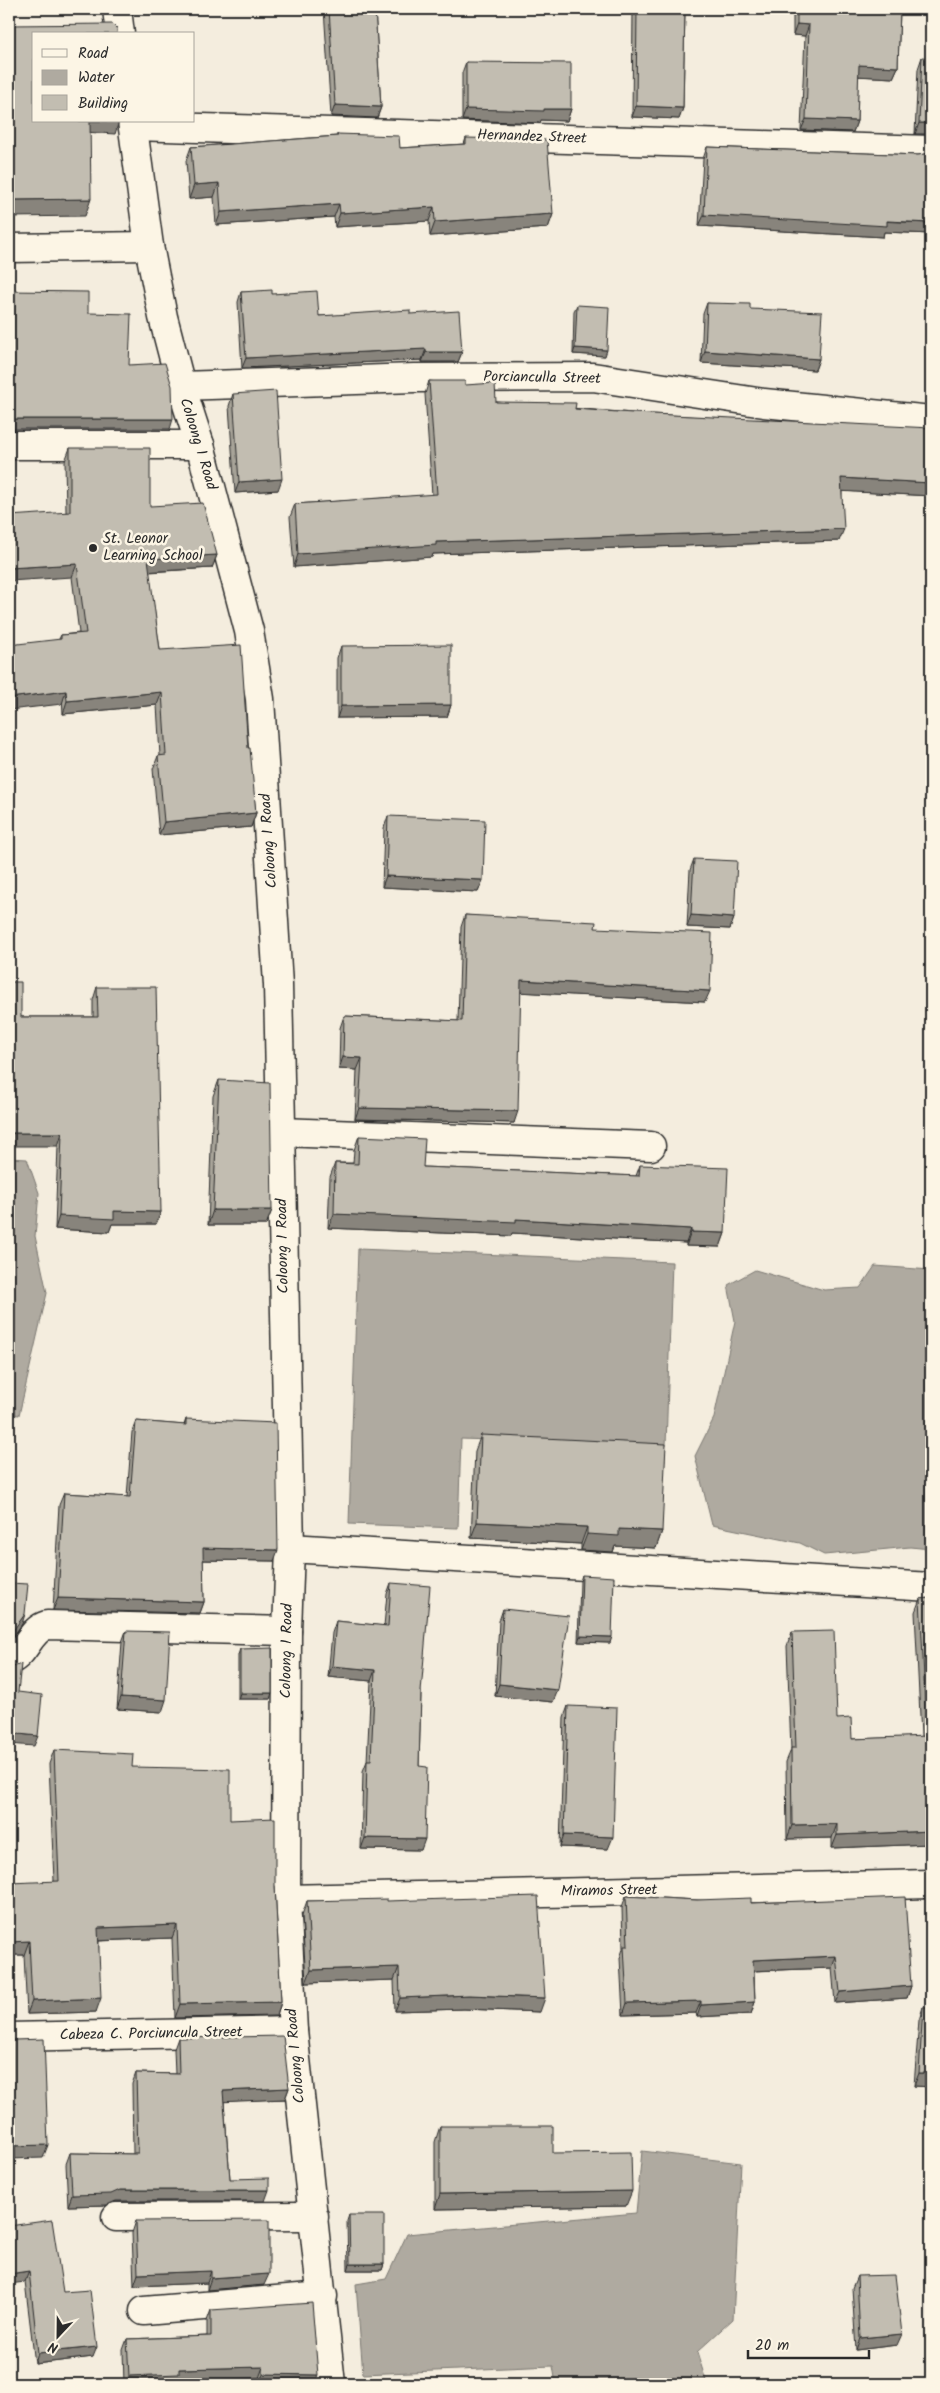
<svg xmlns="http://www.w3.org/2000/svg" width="940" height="2393" viewBox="0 0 940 2393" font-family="Kalam,sans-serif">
<rect width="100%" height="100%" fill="#f4edde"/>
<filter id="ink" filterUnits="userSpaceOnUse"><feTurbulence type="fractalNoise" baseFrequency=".02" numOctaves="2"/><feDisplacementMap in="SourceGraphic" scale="10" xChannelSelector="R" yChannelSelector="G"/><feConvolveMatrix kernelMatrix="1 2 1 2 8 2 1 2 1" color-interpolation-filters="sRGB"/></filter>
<g filter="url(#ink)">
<g fill="#afaaa0" stroke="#7a7771">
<path d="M9,1158L27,1159L39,1193L35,1236L47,1293L19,1415L9,1414Z"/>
<path d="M358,1249L672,1262L666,1446L461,1439L458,1528L349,1524Z"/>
<path d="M875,1266L931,1270V1549L910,1547L824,1555L800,1543L712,1525L695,1456L714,1418L735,1321L728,1285L755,1270L824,1290L860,1288Z"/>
<path d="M642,2151L741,2163L733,2319L697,2352L707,2384H556L553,2366L363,2374L356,2284L386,2279L407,2234L636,2213Z"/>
</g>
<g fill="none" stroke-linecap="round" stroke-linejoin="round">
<defs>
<g id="minor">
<path d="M117,9L120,34"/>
<path d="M132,121L149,246L163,317L181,386L200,445L249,631L260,699L278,985L290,1548L287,1631L286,1899L293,2031L331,2384"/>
<path d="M133,126L931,150"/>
<path d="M9,248L149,246"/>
<path d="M181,386L414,378L593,377L764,403L931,420"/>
<path d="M9,445H200"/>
<path d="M281,1132L651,1146"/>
<path d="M290,1548L931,1587"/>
<path d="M9,1661C27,1653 29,1630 47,1625L287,1631"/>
<path d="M286,1899L931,1884"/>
<path d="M9,2037L293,2031"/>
<path d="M116,2217L314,2216"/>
<path d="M144,2311L323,2296"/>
</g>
</defs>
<use href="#minor" stroke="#2b2b2b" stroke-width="31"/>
<use href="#minor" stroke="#fcf5e5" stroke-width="28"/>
</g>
<g fill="#a7a398" stroke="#2b2b2b">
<path d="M324,9H375L381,107L377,118L331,116Z"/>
<path d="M633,9H685L683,108L679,119L632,117Z"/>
<path d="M793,9H900L898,67L893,78L858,76L857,121L853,132L801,130L805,36L793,35Z"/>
<path d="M922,57L931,134H915L918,69Z"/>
<path d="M466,62L571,109L567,121L541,120L540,123L462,120V73Z"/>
<path d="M337,134L400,148L464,144L466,138L553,214L548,228L430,236L429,221L335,227L334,217L216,225L214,197L189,199L186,161L191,147L337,136Z"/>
<path d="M707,147L918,155L931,153V234L884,232L883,237L699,226L703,159Z"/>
<path d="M241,292L272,294L319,316L410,314L462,352L458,362H422V360L242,368L238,302Z"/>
<path d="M707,303L750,309L819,359L815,370L701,363L703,314Z"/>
<path d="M577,305L605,356L573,354L574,311Z"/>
<path d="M429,381L465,385L496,402L633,413L931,430V496L842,491L839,541L433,554L432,557L294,567L290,517L295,504L432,495L425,394Z"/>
<path d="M233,394L278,490L235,493L229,406Z"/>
<path d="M70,448L217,555L212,568L149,572L160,650L248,748L256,813L251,827L159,835L153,769L158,756H160L157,705L63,714L59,639L61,635L79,633L72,577L66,512L65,461Z"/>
<path d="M341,646L451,705L447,717L337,718V658Z"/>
<path d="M388,816L483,880L478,892L382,887L384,828Z"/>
<path d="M694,859L734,918L730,929L687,927L690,870Z"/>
<path d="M465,915L595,928L705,1002L520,992L514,1123L355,1119L357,1070L339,1069L340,1028L344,1016L458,1021L461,927Z"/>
<path d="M97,987L161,1212L156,1224H112L109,1232L55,1229L58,1146L21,1017H93V1000Z"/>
<path d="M219,1080L272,1210L266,1225H208L213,1096Z"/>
<path d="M359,1136L423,1167L636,1176L640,1165L725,1233L720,1247L686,1246V1243L512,1233L511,1236L328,1228L330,1177L335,1163H353L354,1150Z"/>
<path d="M186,1419L274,1561L203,1560L204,1602L200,1613L53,1610L59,1505L64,1493L127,1497L132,1432L136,1421L184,1425Z"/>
<path d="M481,1435L662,1531L656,1548L615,1546L613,1552L581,1550V1544L471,1538L475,1451Z"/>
<path d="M582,1575L610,1643L578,1642L580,1581Z"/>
<path d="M391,1583L421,1692L419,1766L421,1850L361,1849L363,1771L367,1761L371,1681L328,1677L332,1633L336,1621L384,1626L387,1594Z"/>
<path d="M931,1598V1853H930V1844L832,1848V1838L787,1839L786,1762L791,1750L787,1646L792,1632L837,1719L852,1739L921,1737L915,1612L920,1599Z"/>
<path d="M503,1609L553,1702L495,1696L499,1621Z"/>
<path d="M126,1631L162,1712L117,1709L122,1642Z"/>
<path d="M240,1649L270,1699H238V1655Z"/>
<path d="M568,1706L608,1849L560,1847L564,1717Z"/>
<path d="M54,1750L132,1767L230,1820L275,1886L281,2002L277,2016L175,2018L172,1938L99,1941L96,2012L27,2014L24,1955H9L54,1881L49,1764Z"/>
<path d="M626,1896L751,1903L911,1986L907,1998L835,2003L832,1968L754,1971L755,2002L751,2014L697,2017L696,2013L623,2015L620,1958L623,1949L622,1907Z"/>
<path d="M307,1901H387L540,2012L464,2009L395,2011L394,1980L306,1983L302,1915Z"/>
<path d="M923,2007L931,2087L914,2086L919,2020Z"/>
<path d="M178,2038L289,2088L285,2099L224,2101L230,2179L265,2201H116L107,2205L68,2206L66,2164L70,2153L133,2154L132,2084L136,2073L175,2074L174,2049Z"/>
<path d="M440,2126L553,2153L626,2206L435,2209V2142Z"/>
<path d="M349,2215L384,2264L382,2270H348L347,2221Z"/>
<path d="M136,2221L264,2285L207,2290V2283L134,2286L132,2233Z"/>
<path d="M9,2226L63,2292L93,2357L35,2364L25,2282Z"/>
<path d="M857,2276L897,2345L856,2350L852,2288Z"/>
<path d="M211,2310L314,2384H259V2378L177,2380L176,2384H124L123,2350L127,2339L207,2336V2321Z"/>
</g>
<g fill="#88847c" stroke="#2b2b2b">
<path d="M797,24L809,25L805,36L793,35Z"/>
<path d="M859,65L898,67L893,78L855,76Z"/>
<path d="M335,105L381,107L377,118L331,116Z"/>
<path d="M636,106L683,108L679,119L632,117Z"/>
<path d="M466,109H571L567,121L541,120L540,123L462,120Z"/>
<path d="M806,119L857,121L853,132L801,130Z"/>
<path d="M88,121H119L115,134L84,132Z"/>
<path d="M919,123H931V134H915Z"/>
<path d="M219,183L214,197L189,199L194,185Z"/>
<path d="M91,199L85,216L9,217V200Z"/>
<path d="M339,204L334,217L216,225L221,212Z"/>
<path d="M434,207L429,221L335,227L340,213Z"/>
<path d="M553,214L548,228L430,236L435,222Z"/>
<path d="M704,215L931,223V234L884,232L883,237L699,226Z"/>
<path d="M575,348L607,350L605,356L573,354Z"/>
<path d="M426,349L422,360L242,368L246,358Z"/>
<path d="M705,351L819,359L815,370L701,363Z"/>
<path d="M426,352H462L458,362H422Z"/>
<path d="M13,419H173L170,429H9V421Z"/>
<path d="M841,478L931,483V496L837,491Z"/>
<path d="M282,479L278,490L235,493L239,482Z"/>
<path d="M844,529L839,541L433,554L432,557L294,567L298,554L436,542Z"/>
<path d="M217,555L212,568L143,572L148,559Z"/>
<path d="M77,564L72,577L9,581V568Z"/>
<path d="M66,691L62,704L9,710V698Z"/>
<path d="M162,692L157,705L63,714L67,701Z"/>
<path d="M451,705L447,717L337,718L341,706Z"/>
<path d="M256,813L251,827L159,835L164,822Z"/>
<path d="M386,876L483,880L478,892L382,887Z"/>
<path d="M691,915L734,918L730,929L687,927Z"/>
<path d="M521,980L710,991L705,1002L516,992Z"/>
<path d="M343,1057L362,1058L357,1070L339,1069Z"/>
<path d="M359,1108L518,1111L514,1123L355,1119Z"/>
<path d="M9,1133H62L58,1146H9Z"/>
<path d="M213,1210H272L266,1225H208Z"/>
<path d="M114,1211L161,1212L156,1224H112L109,1232L55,1229L59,1216Z"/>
<path d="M334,1214L516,1219L691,1229L686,1243L512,1233L511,1236L328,1228Z"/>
<path d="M691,1232L725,1233L720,1247L686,1246Z"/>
<path d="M477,1522L587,1527L581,1544L471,1538Z"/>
<path d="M619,1529L662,1531L656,1548L615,1546L613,1552L581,1550L587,1534Z"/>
<path d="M203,1548L278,1550L274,1561L199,1560Z"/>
<path d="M58,1598L204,1602L200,1613L53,1610Z"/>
<path d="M25,1614L22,1624L9,1642V1635Z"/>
<path d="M580,1636L612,1637L610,1643L578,1642Z"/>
<path d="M332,1666L375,1670L371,1681L328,1677Z"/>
<path d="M499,1684L558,1690L553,1702L495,1696Z"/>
<path d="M240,1693H272L270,1699H238Z"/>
<path d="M121,1697L166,1700L162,1712L117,1709Z"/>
<path d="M9,1733L38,1736L34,1746L9,1744Z"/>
<path d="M837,1824L832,1838L787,1839L792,1825Z"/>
<path d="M931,1831V1841L930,1844L832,1848L837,1835Z"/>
<path d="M564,1835L613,1837L608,1849L560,1847Z"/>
<path d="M365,1838L425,1839L421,1850L361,1849Z"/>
<path d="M177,1925L172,1938L93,1941L98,1928Z"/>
<path d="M29,1941L24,1955H9V1942Z"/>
<path d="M836,1956L832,1968L749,1971L753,1960Z"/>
<path d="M399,1967L394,1980L306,1983L311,1970Z"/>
<path d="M911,1986L907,1998L835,2003L840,1992Z"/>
<path d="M469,1995L545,1998L540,2012L464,2009L395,2011L400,1998Z"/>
<path d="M101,1998L96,2012L27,2014L32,2001Z"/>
<path d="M701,2001L696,2013L623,2015L627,2003Z"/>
<path d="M281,2002L277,2016L175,2018L180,2004Z"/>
<path d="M755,2002L751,2014L697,2017L701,2005Z"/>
<path d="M919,2073H931V2087L914,2086Z"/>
<path d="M289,2088L285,2099L219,2102L223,2091Z"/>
<path d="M48,2145L43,2158L9,2159V2146Z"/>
<path d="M120,2190H269L265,2201H116L107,2205L68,2206L72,2195Z"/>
<path d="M632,2191L626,2206L435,2209L440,2194Z"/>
<path d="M350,2264H384L382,2270H348Z"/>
<path d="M29,2271L25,2282L9,2284V2274Z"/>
<path d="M211,2271L207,2283L134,2286L138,2274Z"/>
<path d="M269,2274L264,2285L207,2290L211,2278Z"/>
<path d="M902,2334L897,2345L856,2350L860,2338Z"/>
<path d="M97,2347L93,2357L35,2364L38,2353Z"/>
<path d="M263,2367L259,2378L177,2380L176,2384H126L129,2376L179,2369Z"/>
<path d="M263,2374L318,2375L314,2384H259Z"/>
</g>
<g fill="#c2bdb1" stroke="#2b2b2b">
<path d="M329,9H375L381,107L335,105Z"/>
<path d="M637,9H685L683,108L636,106Z"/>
<path d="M797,9H900L898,67L859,65L857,121L806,119L809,25L797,24Z"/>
<path d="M113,24L117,28V34H34V121H90L91,199L9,200V25Z"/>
<path d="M922,57L931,58V123H919Z"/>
<path d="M466,62L571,63V109H544V111L466,109Z"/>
<path d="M337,134L399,136L400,148L466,144V138L547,140L553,214L435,222L434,207L340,213L339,204L221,212L219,183L194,185L191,147L338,136Z"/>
<path d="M707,147L918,155L931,153V223L887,221V226L704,215Z"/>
<path d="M9,285V291L88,292V313L131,314L129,365L165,363L172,386L173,419H13L9,421Z"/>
<path d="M272,290V294L317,291L319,316L410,310V314L459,311L462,352H426V349L246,358L241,292Z"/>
<path d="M707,303L750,304V309L822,312L819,359L705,351Z"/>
<path d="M577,305L609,307L607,350L575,348Z"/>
<path d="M429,381H465V385L495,383L496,402L576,403L575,409L633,413L931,428L930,430H931V483L841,478L844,529L436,542V545L298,554L295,504L437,494Z"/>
<path d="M276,391L282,479L239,482L233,394Z"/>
<path d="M70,448H150V506L203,503L217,555L148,559L160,650L241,645L248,748H250L256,813L164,822L158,756L166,755L162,692L67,701L66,691L9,698V645L61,639V635L86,633L77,564L9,568V516L70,512Z"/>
<path d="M451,645V705L341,706V646Z"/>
<path d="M388,816L485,820L483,880L386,876Z"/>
<path d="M694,859L737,861L734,918L691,915Z"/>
<path d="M465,915L596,922L595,928L712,933L710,991L521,980L518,1111L359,1108L362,1058L343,1057L344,1016L462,1021Z"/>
<path d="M9,982H21V1017H98L97,987H156L161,1212L114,1211V1219L59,1216L62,1133H9Z"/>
<path d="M219,1080L270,1083L272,1210H213Z"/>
<path d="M359,1136L425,1139L423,1167L639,1176L640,1165L728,1168L725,1233L691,1232V1229L516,1219V1222L334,1214L335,1163L358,1164Z"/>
<path d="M186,1419L276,1423L278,1550L203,1548L204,1602L58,1598L64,1493L130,1497L136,1421L186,1425Z"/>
<path d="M481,1435L666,1444L662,1531L619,1529V1536L587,1534V1527L477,1522Z"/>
<path d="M582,1575L614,1577L612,1637L580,1636Z"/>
<path d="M9,1583L28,1584L25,1614L12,1632L9,1635Z"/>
<path d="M391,1583L430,1586L421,1692L419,1766L427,1767L425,1839L365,1838L367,1760H371L375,1670L332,1666L336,1621L388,1626Z"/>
<path d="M931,1598V1831L837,1835V1824L792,1825L791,1748H796L792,1632L834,1631L837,1719L851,1718L852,1739L927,1736L920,1599Z"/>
<path d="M503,1609L569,1616L558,1690L499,1684Z"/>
<path d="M126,1631L170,1632L166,1700L121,1697Z"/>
<path d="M272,1648V1693H240V1649Z"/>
<path d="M21,1664L18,1692L42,1695L38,1736L9,1733V1666L13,1667Z"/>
<path d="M568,1706L617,1708L613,1837L564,1835Z"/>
<path d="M54,1750L133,1754L132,1767L230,1769V1820L275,1818V1886L281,2002L180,2004L177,1925L98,1928L101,1998L32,2001L29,1941L9,1942V1883L59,1881Z"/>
<path d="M538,1896L545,1998L469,1995L400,1998L399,1967L311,1970L307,1901L387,1899V1901Z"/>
<path d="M626,1896L697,1900L751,1898V1903L905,1897L911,1986L840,1992L836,1956L753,1960L755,2002L701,2005V2001L627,2003L624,1946H628Z"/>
<path d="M923,2007H931V2073H919Z"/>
<path d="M283,2036L289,2088L223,2091L230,2179L269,2178V2190H120L111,2194L72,2195L70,2153L138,2154L136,2073L179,2074L178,2038Z"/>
<path d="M9,2039L14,2040L44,2039L48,2145L9,2146Z"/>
<path d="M440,2126H553V2153L631,2152L632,2191L440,2194Z"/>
<path d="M349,2215H384V2264H350Z"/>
<path d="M52,2220L63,2292L90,2290L97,2347L38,2353L29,2271L9,2274V2226Z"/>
<path d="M269,2220V2274L211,2278V2271L138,2274L136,2221Z"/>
<path d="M895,2275L902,2334L860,2338L857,2276Z"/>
<path d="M312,2303L318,2375L263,2374V2367L179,2369V2374L129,2376L127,2339L211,2336V2310Z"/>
</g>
</g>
<circle fill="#2b2b2b" stroke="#fcf5e5" stroke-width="2" cx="93" cy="548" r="5"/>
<g text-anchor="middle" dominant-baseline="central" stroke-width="5" stroke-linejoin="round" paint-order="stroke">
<g font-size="15" fill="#2b2b2b" stroke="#fcf5e5">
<text transform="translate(532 137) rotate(2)">Hernandez Street</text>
<text transform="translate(542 378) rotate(1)">Porcianculla Street</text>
<text transform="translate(198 444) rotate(73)">Coloong 1 Road</text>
<text transform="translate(269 841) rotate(-94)">Coloong 1 Road</text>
<text transform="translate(283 1246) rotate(-91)">Coloong 1 Road</text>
<text transform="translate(287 1651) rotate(-89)">Coloong 1 Road</text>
<text transform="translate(609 1891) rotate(-1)">Miramos Street</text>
<text transform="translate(151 2034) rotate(-1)">Cabeza C. Porciuncula Street</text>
<text transform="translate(296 2056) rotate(-95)">Coloong 1 Road</text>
</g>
<g font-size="15" fill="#2b2b2b" stroke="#fcf5e5" text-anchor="start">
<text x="103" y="539">St. Leonor<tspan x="103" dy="17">Learning School</tspan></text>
</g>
</g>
<rect width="940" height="2393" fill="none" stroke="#fcf5e5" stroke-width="30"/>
<rect x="15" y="15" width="910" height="2363" fill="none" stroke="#2b2b2b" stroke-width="2" filter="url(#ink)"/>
<rect x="32" y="32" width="162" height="90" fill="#fcf5e5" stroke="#a8a49b"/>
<rect x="42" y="49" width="25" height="8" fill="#fcf5e5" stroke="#a8a49b"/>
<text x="78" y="58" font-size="15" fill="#2b2b2b">Road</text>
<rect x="42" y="70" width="25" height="15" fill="#afaaa0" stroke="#a8a49b"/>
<text x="78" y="82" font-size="15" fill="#2b2b2b">Water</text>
<rect x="42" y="95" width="25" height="15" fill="#c2bdb1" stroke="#a8a49b"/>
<text x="78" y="108" font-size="15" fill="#2b2b2b">Building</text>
<g transform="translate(58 2336) rotate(202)" stroke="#fcf5e5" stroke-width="4" paint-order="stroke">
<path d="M0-4L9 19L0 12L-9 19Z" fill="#2b2b2b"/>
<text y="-8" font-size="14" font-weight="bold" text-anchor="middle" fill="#2b2b2b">N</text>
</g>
<path d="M748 2350v8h121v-8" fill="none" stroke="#2b2b2b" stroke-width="2.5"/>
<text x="755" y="2350" font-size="15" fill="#2b2b2b" stroke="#fcf5e5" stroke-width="4" paint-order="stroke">20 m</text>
</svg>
